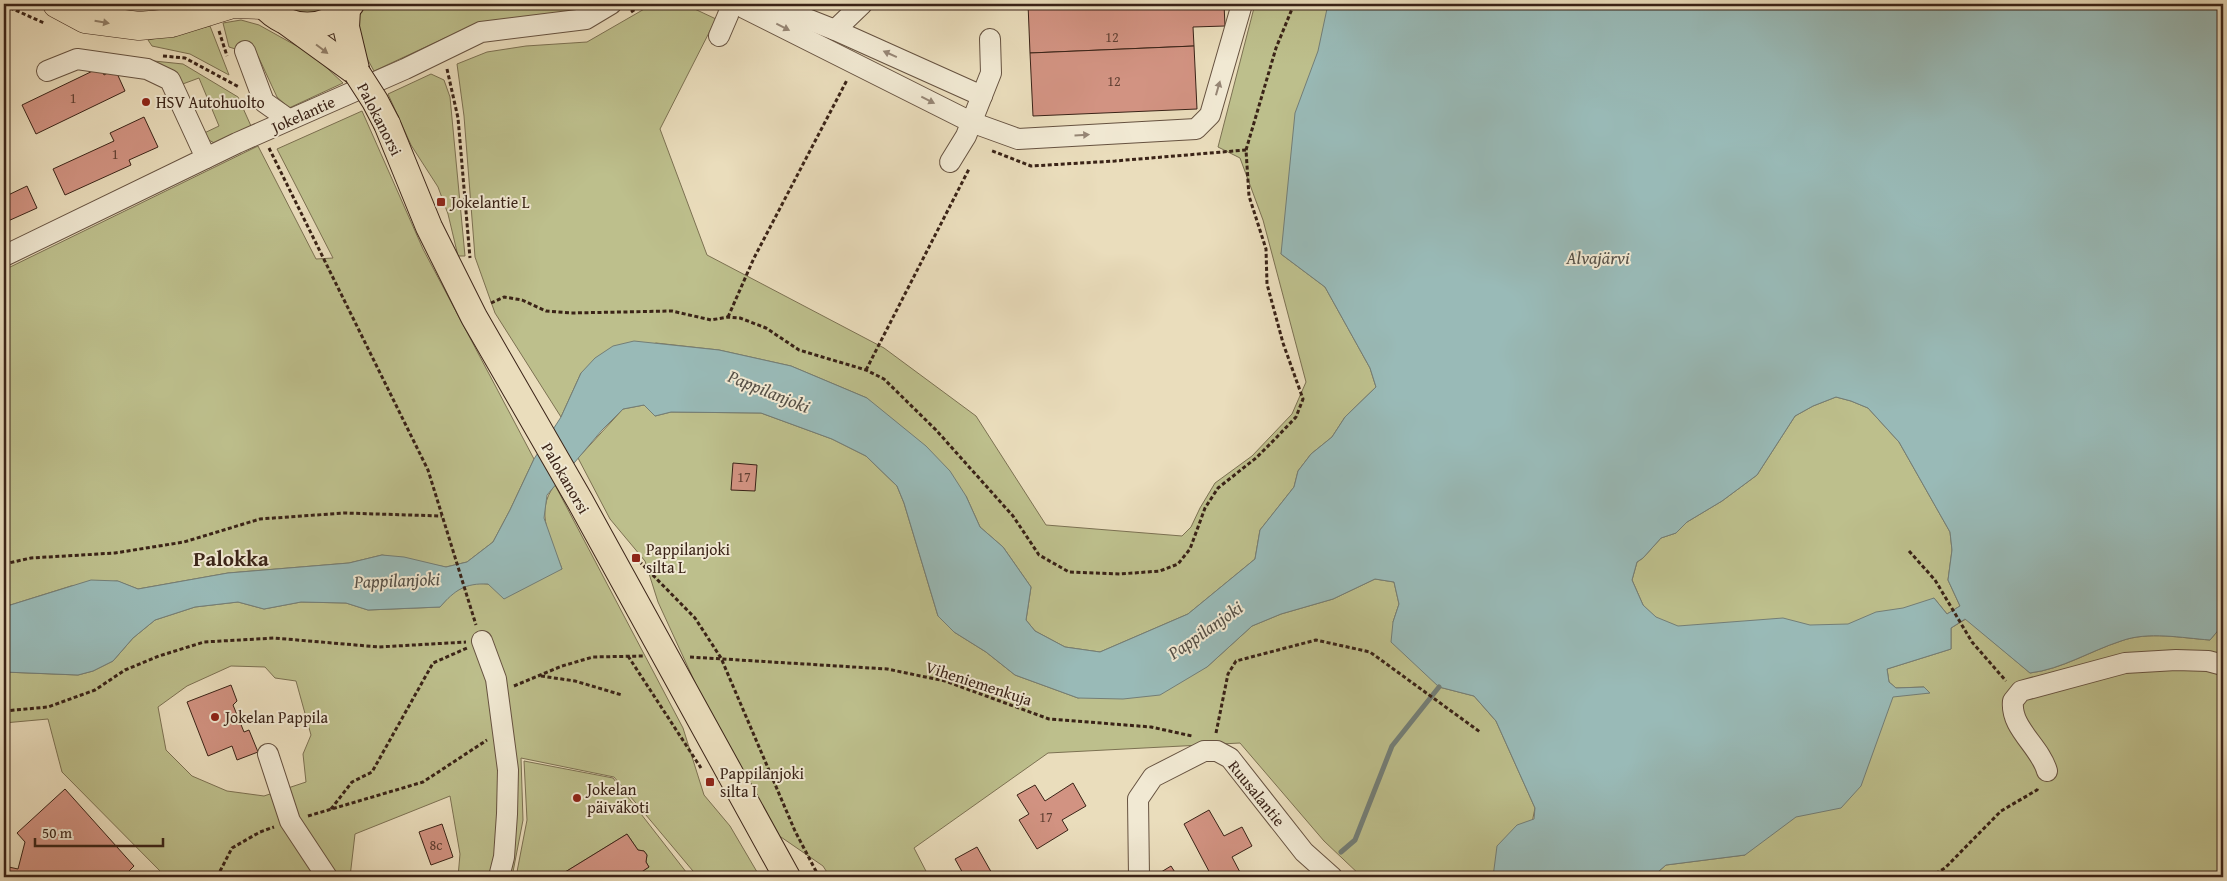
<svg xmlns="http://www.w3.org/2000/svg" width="2227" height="881" viewBox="0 0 2227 881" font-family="'Gentium Book Plus',serif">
<rect width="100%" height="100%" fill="#eaddbc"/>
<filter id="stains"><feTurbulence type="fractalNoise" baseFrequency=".004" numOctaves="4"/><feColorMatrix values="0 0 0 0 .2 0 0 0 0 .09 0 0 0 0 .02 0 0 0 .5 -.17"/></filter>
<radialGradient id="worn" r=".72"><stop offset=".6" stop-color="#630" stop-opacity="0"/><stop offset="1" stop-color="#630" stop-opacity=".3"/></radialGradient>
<g fill="#bdbf8c" stroke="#7c7152" fill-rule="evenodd">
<path d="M275,4H337L304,16Z"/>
<path d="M365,4H592L586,8L537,18L489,21L445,38L374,71L358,42L359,13Z"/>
<path d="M653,4H684L716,19L660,129L707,255L884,348L976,416L1046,525L1182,536L1191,527L1200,508L1215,483L1252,456L1292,414L1306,382L1263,220L1240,158L1218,147L1255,4H1352L1281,254L1325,287L1370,368L1376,387L1345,417L1332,437L1311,454L1298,471L1294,487L1260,530L1255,559L1188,614L1100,652L1065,647L1035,631L1026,620L1031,587L1003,547L980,527L966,496L867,398L791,366L719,350L656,343L581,373L561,417L495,313L475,257L464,116L457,64L487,52L526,46L587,42Z"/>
<path d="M241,20L259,25L313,55L343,83L289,108L277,97L258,56L229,47L223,23Z"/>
<path d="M210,26L229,75L190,54L152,46L148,40Z"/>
<path d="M125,58L183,64L238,97L251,126L216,144L200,135L219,126L199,78L180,85Z"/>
<path d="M431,74L444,80L450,97L465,256H458L448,214L438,187L411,145L388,94Z"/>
<path d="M362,111L423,249L534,459L510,510L493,542L467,562L446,567L382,555L349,563L228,573L138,589L117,581L71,586L4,607V270L258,146L316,259L333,258L277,149Z"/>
<path d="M1836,397L1851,401L1868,408L1899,442L1950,532L1952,550L1948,580L1960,606L1947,614L1934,598L1902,621L1698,640L1656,618L1643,605L1632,580L1637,562L1643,558L1661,538L1676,533L1687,522L1722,501L1757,475L1795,416L1813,406Z"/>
<path d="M644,405L655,416L671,412L761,413L832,439L866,456L897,486L904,503L938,616L954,632L986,652L1015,675L1078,698L1207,667L1252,626L1281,614L1333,599L1375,579L1394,582L1399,604L1393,622L1439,687L1474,696L1496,721L1535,808L1521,877H1362L1324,841L1240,743L1048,753L914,848L929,877H830L823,866L778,835L704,702L658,602L645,561L610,519L578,458L623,409Z"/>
<path d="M555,485L683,728L704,795L730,826L760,877H698L614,777L521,758L523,820L512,877H458L460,854L450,796L355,834L350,877H162V873L62,772L48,719L4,723V672L78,675L93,671L113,661L133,638L155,620L195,607L238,602L264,609L301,602L346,603L368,610L440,607L452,593L472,583L488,584L562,569C552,541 533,512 555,485ZM231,666L265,667L275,678L296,681L311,735L303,754L306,782L264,796L227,791L192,776L166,750L158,707L187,686Z"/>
<path d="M1966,619L2030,673C2063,669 2090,651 2121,641C2148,631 2182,638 2210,640L2221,627L2223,619V877H1652L1666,865L1745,855L1879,688L1929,693L1924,687L1896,688L1889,682L1887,669L1951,649V628Z"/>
<path d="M524,761L613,778L690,877H634L649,867L646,862L647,855L644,851L638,850L627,834L557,877H516L527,820Z"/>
</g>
<path fill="#99bab7" stroke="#737e77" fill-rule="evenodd" d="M1328,4H2223V619L2221,627L2210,640C2182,638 2148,631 2121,641C2090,651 2062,669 2030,673L1965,619L1951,628V649L1887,669L1889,682L1896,688L1924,687L1930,693L1893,697L1861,786L1841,808L1796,817L1745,855L1666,865L1652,877H1493L1497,846L1517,825L1534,819L1535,808L1496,721L1474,696L1439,687L1391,642L1393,622L1399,604L1394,582L1375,579L1333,599L1281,614L1252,626L1207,667L1160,695L1123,699L1078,698L1015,675L986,652L954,632L938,616L904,503L897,486L866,456L832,439L761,413L671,412L655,416L644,405L623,409L602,430L547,495L544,518L562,569L504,599L488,584C465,583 455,590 440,607L368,610L346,603L301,602L264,609L238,602L195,607L155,620L133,638L113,661L93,671L78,675L4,672V607L91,580L118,581L138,589L228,573L349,563L382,555L404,557L446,567L467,562L493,542L510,510L534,459L561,417L581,373L595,358L613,346L634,341L719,350L791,366L867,398L926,446L950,471L966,496L980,527L1003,547L1031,587L1026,620L1035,631L1065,647L1100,652L1188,614L1255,559L1260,530L1294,487L1298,471L1311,454L1332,437L1345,417L1376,387L1370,368L1325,287L1281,254L1295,113L1318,51ZM1836,397L1851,401L1868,408L1899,442L1950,532L1952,550L1948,580L1960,606L1947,614L1934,598L1903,608L1876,612L1848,624L1810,625L1783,618L1678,626L1656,617L1643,605L1632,580L1637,562L1643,558L1661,538L1676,533L1687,522L1722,501L1757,475L1795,416L1813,406Z"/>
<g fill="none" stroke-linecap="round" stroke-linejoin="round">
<path stroke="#737e77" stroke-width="5" d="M1341,852L1355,840L1392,746L1439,687"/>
</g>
<g fill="#d29382" stroke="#3a2317">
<path d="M1028,4H1224L1225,26L1193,27L1194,46L1030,53Z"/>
<path d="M1194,46L1197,109L1033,116L1030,53Z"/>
<path d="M101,67L104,75L115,69L125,91L36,134L22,105Z"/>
<path d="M144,117L158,147L129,160L131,165L65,195L53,169L114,141L110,133Z"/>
<path d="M27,186L37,208L8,221L4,212V197Z"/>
<path d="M733,463L757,465L755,491L731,490Z"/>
<path d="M231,685L237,701L233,705L244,732L249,730L258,752L237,760L232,746L208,756L187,702Z"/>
<path d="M1073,783L1086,806L1062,820L1068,830L1037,849L1019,820L1029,814L1017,795L1035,785L1045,801Z"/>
<path d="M65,789L134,866L127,873L131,877H83L81,874L78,877H5L4,866L18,869L25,842L17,833Z"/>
<path d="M1209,810L1224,836L1242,827L1252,846L1232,857L1242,876L1239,877H1212L1184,824Z"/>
<path d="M442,824L453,857L431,865L419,832Z"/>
<path d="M627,834L638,850L644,851L647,855L646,862L649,867L634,877H557Z"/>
<path d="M977,847L994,877H965L955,859Z"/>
<path d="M1171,866L1178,877H1153Z"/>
</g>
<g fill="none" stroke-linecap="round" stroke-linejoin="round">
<defs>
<g id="minor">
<path d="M740,4L744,8L971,122L1018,139L1196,129L1210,115L1242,4"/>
<path d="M776,4L792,13L835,30L982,96"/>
<path d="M835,30L862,4"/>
<path d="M719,36L728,15L731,4"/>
<path d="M245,51L264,102L288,119"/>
<path d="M47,71L77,59L147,69L170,80L206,158"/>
<path d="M950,162L966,136L991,73L990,39"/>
<path d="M4,256L237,143L405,69L481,32L586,19L611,4"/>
<path d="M482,641L496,679L508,770L507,814L504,857L499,877"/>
<path d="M268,754L290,821L327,877"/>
<path d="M2047,771C2040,746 2010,728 2013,701L2021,691L2125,663L2176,660L2208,661L2223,665"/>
<path d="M1139,877L1138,799L1153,777L1204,751H1217L1230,758L1304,852L1332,877"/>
</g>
<g id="major">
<path d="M263,4C285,32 329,33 351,4"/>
<path d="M347,9L346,27L357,73"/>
<path d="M288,23L357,73"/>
<path d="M387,124L429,227L474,317L580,501L787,877"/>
</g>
<path id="highway" d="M57,4L85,19L139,26L172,23L233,4L263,5"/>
</defs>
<use href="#minor" stroke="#665240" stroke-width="22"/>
<use href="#major" stroke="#3a2317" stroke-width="28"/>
<use href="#highway" stroke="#3a2317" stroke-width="29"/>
<g stroke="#3a2317" stroke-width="3" stroke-dasharray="4 2.5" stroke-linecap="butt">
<path d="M705,4L713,8"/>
<path d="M4,5L44,23"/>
<path d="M631,12L643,4"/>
<path d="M219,31L227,56"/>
<path d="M163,56L185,58L239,87"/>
<path d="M447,69L458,118L470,258"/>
<path d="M269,148L428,470L476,625"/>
<path d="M1246,150L1276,48L1294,4"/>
<path d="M491,303L504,297L522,300L546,311L571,313L672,311L711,320L728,317L740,318L766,328L799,350L866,370L884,379L936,430L1013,516L1039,555L1069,572L1120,574L1160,571L1178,564L1190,549L1205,508L1218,488L1256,458L1276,438L1296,417L1303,399L1283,343L1267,284L1266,249L1249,196L1246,150L1115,161L1031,166L990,150"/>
<path d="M728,317L754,258L847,80"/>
<path d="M866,370L969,169"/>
<path d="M1909,551L1935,580L1972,642L2006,681"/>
<path d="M639,561L695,618L721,658L795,831L819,877"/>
<path d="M4,564L31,558L115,553L184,542L260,519L344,513L442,516"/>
<path d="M628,656L701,768"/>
<path d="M690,657L887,669L945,681L1049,719L1151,727L1192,736"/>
<path d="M541,676L575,681L622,695"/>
<path d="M514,686L562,666L593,657L643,656"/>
<path d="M4,711L48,707L95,690L125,670L159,656L204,642L274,638L379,647L466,642"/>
<path d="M1216,733L1228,674L1236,661L1316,640L1370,652L1480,732"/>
<path d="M331,809L352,782L372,772L433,663L467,648"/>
<path d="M308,816L423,782L487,740"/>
<path d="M217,877L232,848L260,832L274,827"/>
<path d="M1930,877L1945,868L2001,811L2037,790L2038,787"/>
</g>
<use href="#minor" stroke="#f1e9d3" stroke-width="20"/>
<use href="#major" stroke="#eaddbc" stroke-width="26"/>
<use href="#highway" stroke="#eaddbc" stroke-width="28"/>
<defs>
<path id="major-bridge" d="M357,73L375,101L387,124"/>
</defs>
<use href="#major-bridge" stroke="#3a2317" stroke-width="28" stroke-linecap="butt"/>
<use href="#major-bridge" stroke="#eaddbc" stroke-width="26"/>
</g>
<defs><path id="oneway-solid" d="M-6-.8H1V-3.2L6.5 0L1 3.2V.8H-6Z" transform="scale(1.25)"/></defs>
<g fill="#92806a">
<use href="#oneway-solid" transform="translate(102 22) rotate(10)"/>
<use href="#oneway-solid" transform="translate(322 49) rotate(37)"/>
</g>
<g fill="#968675">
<use href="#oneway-solid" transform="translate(783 27) rotate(27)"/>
<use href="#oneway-solid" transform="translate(890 54) rotate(-156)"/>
<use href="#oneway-solid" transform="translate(1218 88) rotate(-74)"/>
<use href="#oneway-solid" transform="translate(928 100) rotate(27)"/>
<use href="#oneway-solid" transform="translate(1082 135) rotate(-3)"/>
</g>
<g fill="#8f2418" stroke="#f1e9d3" stroke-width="2">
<circle cx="146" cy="102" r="5"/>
<rect x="436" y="197" width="10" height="10" rx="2.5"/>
<rect x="631" y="553" width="10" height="10" rx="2.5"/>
<circle cx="215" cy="717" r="5"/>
<rect x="705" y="777" width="10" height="10" rx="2.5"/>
<circle cx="577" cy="798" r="5"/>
</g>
<g text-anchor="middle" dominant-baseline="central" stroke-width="4" stroke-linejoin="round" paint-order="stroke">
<g font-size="14" fill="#603f32">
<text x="1112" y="37">12</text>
<text x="1114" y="81">12</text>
<text x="73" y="98">1</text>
<text x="115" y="154">1</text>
<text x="744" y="477">17</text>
<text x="1046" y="817">17</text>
<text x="436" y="845">8c</text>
</g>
<g font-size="16" fill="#3a2317" stroke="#f1e9d3" text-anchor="start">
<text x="156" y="102">HSV Autohuolto</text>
<text x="451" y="202">Jokelantie L</text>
<text x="646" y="549">Pappilanjoki<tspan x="646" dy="18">silta L</tspan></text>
<text x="225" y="717">Jokelan Pappila</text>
<text x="720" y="773">Pappilanjoki<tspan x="720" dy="18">silta I</tspan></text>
<text x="587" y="789">Jokelan<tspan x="587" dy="18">päiväkoti</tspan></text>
</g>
<g font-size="16" fill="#3a2317" stroke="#f1e9d3">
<text transform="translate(303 114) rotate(-24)">Jokelantie</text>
<text transform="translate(380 119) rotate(63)">Palokanorsi</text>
<text transform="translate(566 478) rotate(60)">Palokanorsi</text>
<text transform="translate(979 683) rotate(18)">Viheniemenkuja</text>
<text transform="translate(1257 793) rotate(51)">Ruusalantie</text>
</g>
<g font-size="18" font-style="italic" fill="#565047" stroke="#f1e9d3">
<text x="1598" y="257">Alvajärvi</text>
<text transform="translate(769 391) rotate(22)">Pappilanjoki</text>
<text transform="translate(397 580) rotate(-2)">Pappilanjoki</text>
<text transform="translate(1205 630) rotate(-35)">Pappilanjoki</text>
</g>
<g font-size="21" font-weight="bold" fill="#3a2317" stroke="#f1e9d3">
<text x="231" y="558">Palokka</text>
</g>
</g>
<rect width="2227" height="881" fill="none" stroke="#eaddbc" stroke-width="20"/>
<rect x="5" y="5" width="2217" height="871" fill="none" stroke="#3a2317" stroke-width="2.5"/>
<rect x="10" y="10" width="2207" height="861" fill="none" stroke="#3a2317"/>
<path d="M35 838v8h128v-8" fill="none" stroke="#3a2317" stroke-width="2.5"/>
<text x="42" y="838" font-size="15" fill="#3a2317" stroke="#f1e9d3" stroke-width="4" paint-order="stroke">50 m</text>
<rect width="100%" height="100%" filter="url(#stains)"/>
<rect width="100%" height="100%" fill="url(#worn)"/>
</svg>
